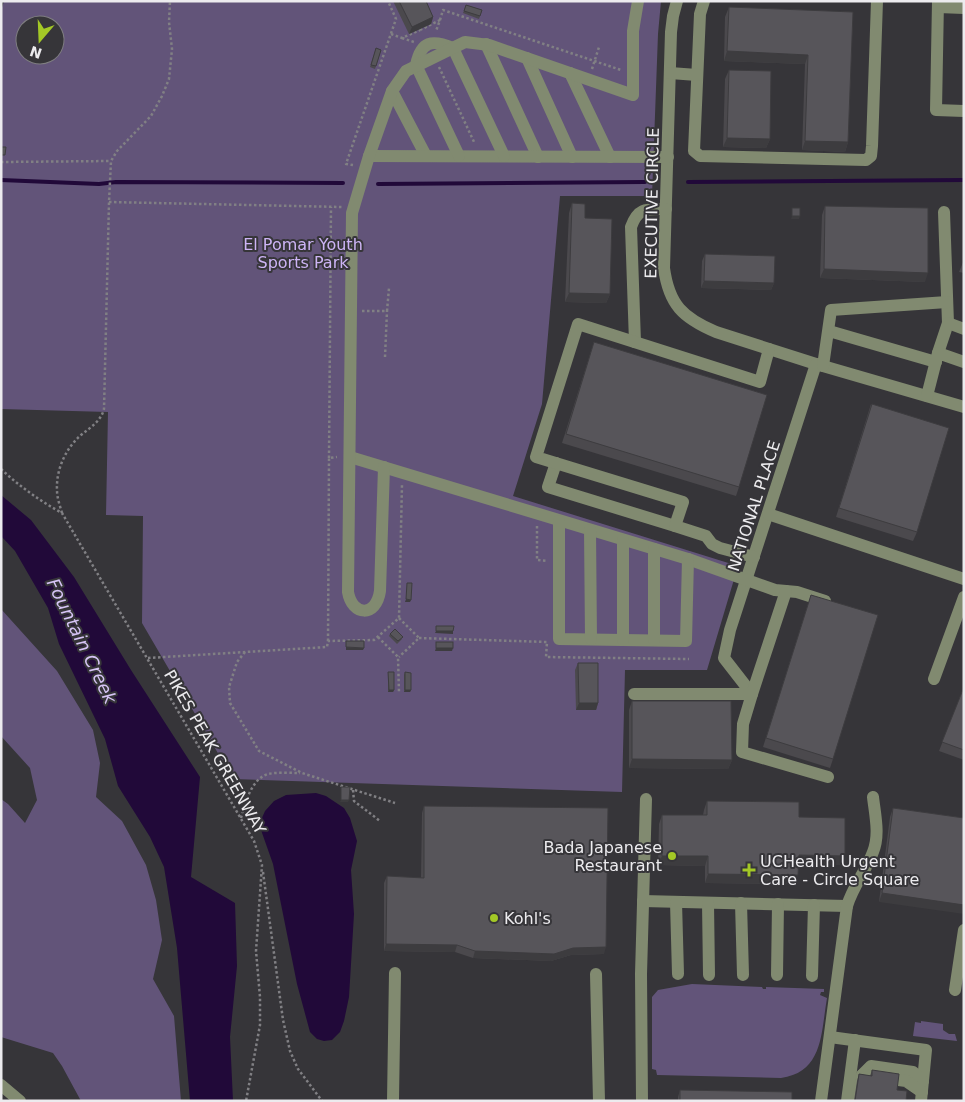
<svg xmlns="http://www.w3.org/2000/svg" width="965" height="1102" viewBox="0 0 965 1102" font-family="'DejaVu Sans',sans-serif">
<rect width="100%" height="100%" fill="#363539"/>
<g fill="#625479" fill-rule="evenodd">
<path d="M4,1H661L658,34L652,196H560L542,404L513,496L738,566L707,670H625L622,792L233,779L142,623L143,516L106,515L108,412L1,409V11ZM25,25H55V55H25Z"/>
<path d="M1,609L57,671L93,730L100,763L96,797L122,821L146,865L156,900L162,940L153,979L174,1016L181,1101H81L62,1066L53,1053L1,1037V799L8,804L25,823L37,800L30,768L1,736Z"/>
<path d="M692,984L762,987L763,989H766V987L824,989V992H821L820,995L827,998C821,1031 824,1072 781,1078L657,1075L656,1070L652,1069V997L658,990Z"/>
<path d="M921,1021L943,1024V1030L949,1034H955L957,1041L913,1036L915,1022L921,1023Z"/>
</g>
<g fill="#210939">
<path d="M1,495L31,520L74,577L131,670L200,777L191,877L235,903L237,966L230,1037L233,1101H190L177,948L164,867L150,837L118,786L105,739L59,644L48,608L15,551L1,536Z"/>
<path d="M316,793L326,796L344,808L350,818L357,841L351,870L354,914L349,997L344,1021L340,1032L332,1040L324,1041L317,1039L310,1032L297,984L273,864L261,830V820L265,811L274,801L286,795Z"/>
</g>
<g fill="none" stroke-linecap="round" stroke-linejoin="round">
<g stroke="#210939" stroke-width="4">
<path d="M1,180L99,184L116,182L343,183"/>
<path d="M688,182L964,180"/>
<path d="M378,184L645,182"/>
</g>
<g stroke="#818084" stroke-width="2.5" stroke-dasharray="2.5 2.5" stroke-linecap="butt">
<path d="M440,20L443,10L621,70"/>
<path d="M420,30L440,20L436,31"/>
<path d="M391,34L402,38L420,30"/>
<path d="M402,38L414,42"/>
<path d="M439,67L475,144"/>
<path d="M592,69L599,47"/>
<path d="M1,162L111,161"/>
<path d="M353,165L346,164L396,19L388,1"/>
<path d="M109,202L342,207"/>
<path d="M362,311H387L389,288"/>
<path d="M385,357L387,311"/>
<path d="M329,458L331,207"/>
<path d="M1,469C19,486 40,501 62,513L254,841L262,865L256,951L260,997V1025L246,1101"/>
<path d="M62,513C60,506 57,498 57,490C56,469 66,448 81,435C91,427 101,421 104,409L109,202L111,161L117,151L151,116L162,96L169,79L172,49L169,22L170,1"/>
<path d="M537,526V560L547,561"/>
<path d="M399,618L419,638L399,657"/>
<path d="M378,637L398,657L399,693"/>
<path d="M419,638L547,642L546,657L689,659"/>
<path d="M328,641L329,458L337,457"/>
<path d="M245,652L237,662L229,687L230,703L259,751L302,773L395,803"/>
<path d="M148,658L327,647L328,641L374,640L399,618L402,484"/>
<path d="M353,790L354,801L380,821"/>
<path d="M241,818C245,804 251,779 268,774C277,772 290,773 300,773"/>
<path d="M263,872L283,1020L290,1051L298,1069L322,1101"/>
</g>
<g stroke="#818a70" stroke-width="12">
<path d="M677,1L673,16L671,32L664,268C669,305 683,318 716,332L816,364L964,407"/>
<path d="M704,1L700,14L694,151L700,156L866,160L871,156L872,146L877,1"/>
<path d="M938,1L936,110L964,111"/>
<path d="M938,7L964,8"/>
<path d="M486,44L538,157"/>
<path d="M527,58L572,157"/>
<path d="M570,73L610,157"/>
<path d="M670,73L697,75"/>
<path d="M392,91L426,156"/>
<path d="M369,156L668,157"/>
<path d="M459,156L416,65C421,41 432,39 453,48L504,156"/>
<path d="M944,212L948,323"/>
<path d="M829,331L936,362"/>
<path d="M635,342L631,227C638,207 647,209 666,209"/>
<path d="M938,353L948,323L964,329"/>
<path d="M816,364L730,630L724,658L752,694L743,724L742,752L828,777"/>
<path d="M823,366L831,310L947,302"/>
<path d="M927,396L938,353L964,362"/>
<path d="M350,457L688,559L775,590L797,592L825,601"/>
<path d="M556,463L548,487L675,526"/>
<path d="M384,467L380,591C376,618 352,616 348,592L352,213L369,156L392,91L406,71L465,42L489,45L633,95V31L638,1"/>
<path d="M768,514L964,579"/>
<path d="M559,521V639L686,641L688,559"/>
<path d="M590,530L591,639"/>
<path d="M754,557L720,548L712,544L706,536L675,526L683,502L536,457L578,324L760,382L769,349"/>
<path d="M623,640V540"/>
<path d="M654,640V549"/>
<path d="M934,679L964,597"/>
<path d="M634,694H752L786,591"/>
<path d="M643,901L847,906"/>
<path d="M676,902L678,974"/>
<path d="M708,903L709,975"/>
<path d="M741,903L743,975"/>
<path d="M596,974L599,1101"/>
<path d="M777,975L778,904"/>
<path d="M812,976L814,905"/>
<path d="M955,990L964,930"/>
<path d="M830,1037L926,1050L921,1101"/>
<path d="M862,1075L871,1066L913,1072L923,1081"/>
<path d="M1,1085L20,1101"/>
<path d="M393,1101L395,973"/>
<path d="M642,1101L641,974L646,799"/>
<path d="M821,1101L847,906C853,886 866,871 873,852C880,835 875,815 873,797"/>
<path d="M847,1101L855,1040"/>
<path d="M858,1101L862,1075L906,1081L922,1092"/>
</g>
</g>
<g fill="#4b494d">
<path d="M393,1H426L433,17L431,24L409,34Z"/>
<path d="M466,5L482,10L479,19L463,13Z"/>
<path d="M729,7L853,12L848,142L845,152L802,150L805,64L724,61L725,17Z"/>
<path d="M376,48L381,50L375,69L370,67Z"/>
<path d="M729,70L770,139L766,148L723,147L725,79Z"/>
<path d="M572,203L585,218L610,294L606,303L565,302L569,213Z"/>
<path d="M825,206L925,282L820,278L822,215Z"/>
<path d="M705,254L774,283L771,290L701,288L702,261Z"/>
<path d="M964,260V273L959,272Z"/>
<path d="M594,342L739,487L736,496L562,443Z"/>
<path d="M871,404L917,532L913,541L836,517Z"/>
<path d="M811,595L833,759L830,768L763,747Z"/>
<path d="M390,634L402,639L397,644L389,636Z"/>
<path d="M578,663L598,703L596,710H576L575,670Z"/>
<path d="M388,672L394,690L393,692H388Z"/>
<path d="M405,672L411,690L410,692H404V675Z"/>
<path d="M964,687V760L939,751Z"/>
<path d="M632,701L732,760L728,769L629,768V710Z"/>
<path d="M707,801L799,817L845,856L841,865H799L795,884L705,883V866L658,865L659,824L662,815H703L704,810Z"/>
<path d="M424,806L604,954L571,955L551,961L473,958L455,952L384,951V883L387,876L421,878L422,813Z"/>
<path d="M893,808L964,818L879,902L890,817Z"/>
<path d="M872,1070L897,1090L906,1101H854L857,1081L859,1074L870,1076Z"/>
<path d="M680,1090L792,1101H678V1097Z"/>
</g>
<g fill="#3d3c3f">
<path d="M433,17L431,24L409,34L412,27Z"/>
<path d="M727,51L808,55L805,64L724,61Z"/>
<path d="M727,138L770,139L766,148L723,147Z"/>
<path d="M805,141L848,142L845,152L802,150Z"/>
<path d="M792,216H800L799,219H791Z"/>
<path d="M824,269L928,273L925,282L820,278Z"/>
<path d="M704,281L774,283L771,290L701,288Z"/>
<path d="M569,293L610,294L606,303L565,302Z"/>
<path d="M406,599L411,600L410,602H405Z"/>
<path d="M436,631H453V634L435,633Z"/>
<path d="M346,647L364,648L363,650H346Z"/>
<path d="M436,648H453L452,651H435Z"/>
<path d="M389,690H394L393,692H388Z"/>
<path d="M405,690H411L410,692H404Z"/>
<path d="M579,703H598L596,710H576Z"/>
<path d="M632,759L732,760L728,769L629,768Z"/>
<path d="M341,800H349L348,802H340Z"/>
<path d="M799,855L845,856L841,865H795Z"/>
<path d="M662,856H708L705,866L658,865Z"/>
<path d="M708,874L798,875L795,884L705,883Z"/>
<path d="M882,893L964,905V914L879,902Z"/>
<path d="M386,944L457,945L455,952L384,951Z"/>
<path d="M606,947L604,954L571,955L551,961L473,958L475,951Z"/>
</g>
<g fill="#57555a" stroke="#3d3c3f">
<path d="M399,1H426L433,17L412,27Z"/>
<path d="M466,5L482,10L480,16L464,11Z"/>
<path d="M729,7L853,12L848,142L805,141L808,55L727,51Z"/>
<path d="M376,48L381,50L376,66L371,65Z"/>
<path d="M729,70L771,71L770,139L727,138Z"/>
<path d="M1,147H6L5,155H1Z"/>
<path d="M572,203L585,204V218L612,219L610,294L569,293Z"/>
<path d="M825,206L928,208V273L824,269Z"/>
<rect x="792" y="208" width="8" height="8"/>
<path d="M705,254L775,256L774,283L704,281Z"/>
<path d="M594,342L767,395L739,487L566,434Z"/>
<path d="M872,404L949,428L917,532L839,508Z"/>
<path d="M407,583H412L411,600L406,599Z"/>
<path d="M811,595L878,615L833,759L766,738Z"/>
<path d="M436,626H454L453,631H436Z"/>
<path d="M395,629L403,637L398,641L390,634Z"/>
<path d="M346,641H364V648L346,647Z"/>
<rect x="436" y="642" width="17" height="6"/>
<path d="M578,663H598V703H579Z"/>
<path d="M388,672H394V690H389Z"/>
<path d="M405,672L411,673V690H405Z"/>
<path d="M964,687V750L942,742Z"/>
<path d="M632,701H731L732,760L632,759Z"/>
<path d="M341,787H350L349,800H341Z"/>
<path d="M707,801L799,802V817L845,818V856L799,855L798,875L708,874V856H662V815H707Z"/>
<path d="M424,806L608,808L606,947L573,948L554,954L475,951L457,945L386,944L387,876L424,878Z"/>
<path d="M893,808L964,818V905L882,893Z"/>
<path d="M872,1070L899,1074L897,1090L907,1091L906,1101H855L859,1074L872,1076Z"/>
<path d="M680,1090L792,1092V1101H680Z"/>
</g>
<g fill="#a3c826" stroke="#363539" stroke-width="2">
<circle cx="672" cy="856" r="5"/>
<path d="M746.5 862.5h5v5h5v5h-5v5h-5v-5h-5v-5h5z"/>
<circle cx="494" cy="918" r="5"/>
</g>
<g text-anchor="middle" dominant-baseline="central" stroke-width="4" stroke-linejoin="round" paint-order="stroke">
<g font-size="16" fill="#ecebee" stroke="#363539">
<text transform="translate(652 203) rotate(-89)">EXECUTIVE CIRCLE</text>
<text transform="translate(754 506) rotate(-72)">NATIONAL PLACE</text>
<text transform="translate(215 752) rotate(60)">PIKES PEAK GREENWAY</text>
</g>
<g font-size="16" fill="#cdb4f5" stroke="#363539">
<text x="303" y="244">El Pomar Youth<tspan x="303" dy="18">Sports Park</tspan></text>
</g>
<g font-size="16" fill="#ecebee" stroke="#363539" text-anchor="start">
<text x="662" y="847" text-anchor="end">Bada Japanese<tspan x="662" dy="18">Restaurant</tspan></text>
<text x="760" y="861">UCHealth Urgent<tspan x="760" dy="18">Care - Circle Square</tspan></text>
<text x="504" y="918">Kohl's</text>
</g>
<g font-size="18" font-style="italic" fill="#d6c4f5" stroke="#363539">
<text transform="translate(82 641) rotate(64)">Fountain Creek</text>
</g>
</g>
<rect width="965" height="1102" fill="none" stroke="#ecebee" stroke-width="5"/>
<g transform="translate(40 40) rotate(199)"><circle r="24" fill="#363539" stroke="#7f7e81"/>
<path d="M0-4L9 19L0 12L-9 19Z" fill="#a3c826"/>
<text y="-8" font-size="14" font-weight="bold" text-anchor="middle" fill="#ecebee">N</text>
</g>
</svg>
